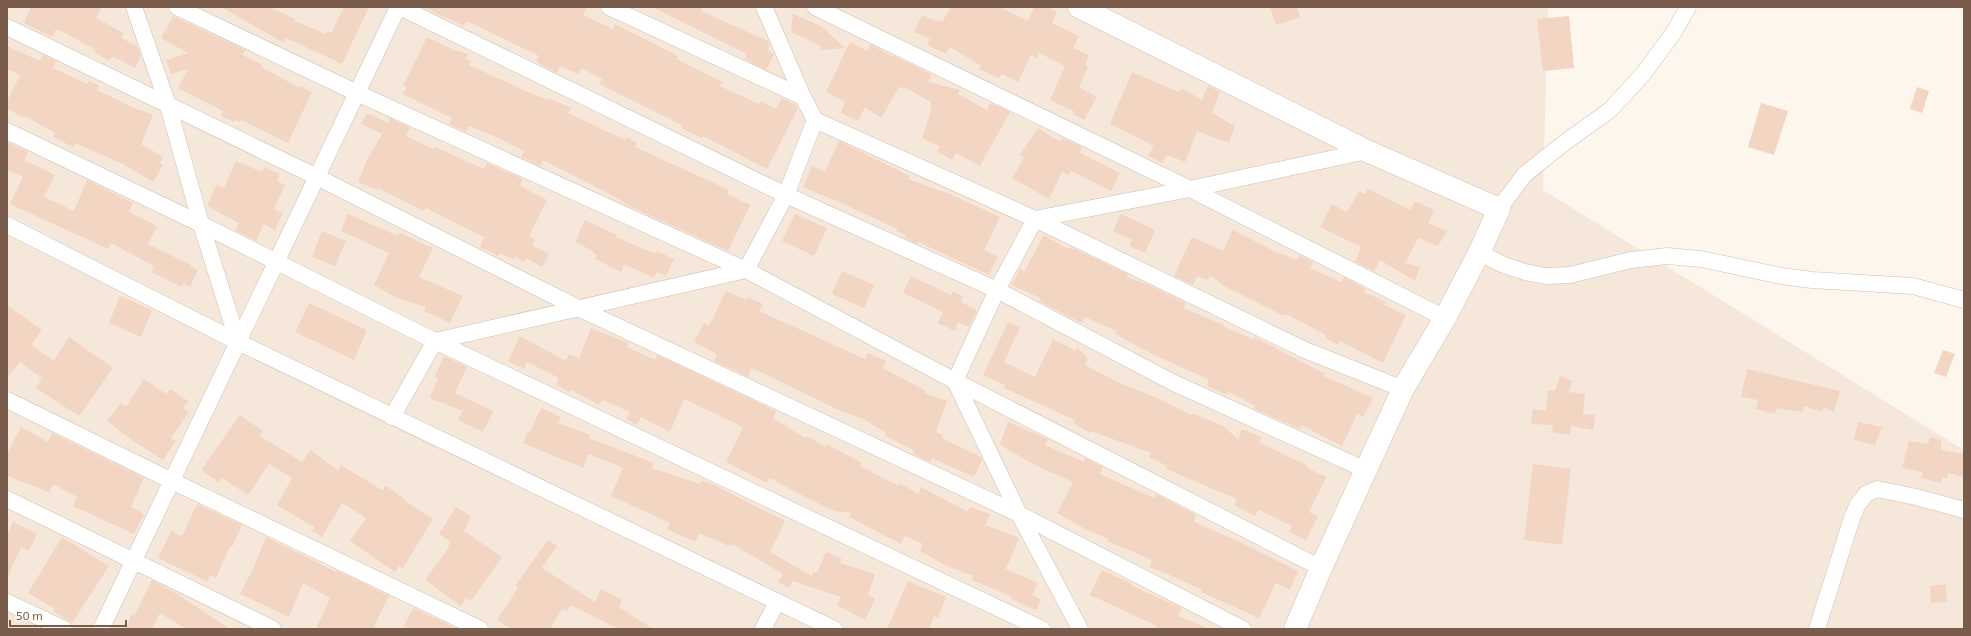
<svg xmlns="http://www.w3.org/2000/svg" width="1971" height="636" viewBox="0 0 1971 636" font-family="'Exo 2',sans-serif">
<rect width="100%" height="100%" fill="#fdf6ec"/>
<path fill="#f5e8da" d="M7,7H1548L1543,190L1964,450V629H7Z"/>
<g fill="#f3d5c3">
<path d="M31,7H102L96,18L124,33L121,38L137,46L141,56L135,68L112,56L109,61L95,53L96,50L61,31L56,29L52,37L24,23Z"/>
<path d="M221,7H270L295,19L294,21L326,34L327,31L331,33L344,7H369L342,64L286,38L284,43Z"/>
<path d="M423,7H587L583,15L613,29L615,24L678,56L676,59L722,82L720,86L759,104L760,101L776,109L782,98L796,105L798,108L767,169L703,136L701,138L681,128L682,125L599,84L602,79L581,68L578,74L560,66L557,73L536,62L539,56L488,31L467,21L464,26Z"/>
<path d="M652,7H703L701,11L768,41L770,45L767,50L774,54L766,70L744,59L747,54Z"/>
<path d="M951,7H1000L1028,21L1034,7H1047L1057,12L1052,23L1079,36L1073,48L1089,55L1085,66L1088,67L1079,87L1097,97L1084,120L1073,114L1075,112L1050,100L1065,66L1039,53L1037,58L1031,55L1018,82L1002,74L999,78L979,69L981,66L950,47L946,54L927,45L930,39L914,32L922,15L938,22L939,20L942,22Z"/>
<path d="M1270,7H1297L1300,17L1276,25Z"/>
<path d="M793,14L821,26L845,48L820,50L821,46L791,32Z"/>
<path d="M173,16L245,50L243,55L262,65L261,67L300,88V86L312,92L288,143L241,120L240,122L236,120L234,122L221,116L223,111L178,88L188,69L171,74L166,60L188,53L161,38Z"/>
<path d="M1569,16L1574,68L1543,71L1537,19Z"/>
<path d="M427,37L456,51V50L468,54L466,59L471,61L469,65L526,91L548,100L549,98L571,108L568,113L625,140L626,137L637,143L635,147L729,190L727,194L750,205L728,251L625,204V203L602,190L543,160L540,166L521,157L524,151L496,137L469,126L466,132L449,124L452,118L403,94L407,87L403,86Z"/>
<path d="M850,42L867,51L870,44L893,57L894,56L919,68L932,75L928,82L960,90L958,94L987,110L990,103L1010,112L980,166L956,153L952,160L937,151L940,147L922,138L932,108L930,107L931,102L904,87L903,88L899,87L881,118L865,107L858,121L841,113L845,102L826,92Z"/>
<path d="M7,46L40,61L43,55L56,61L53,68L87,84L89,80L99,86L97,90L138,110V109L153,115L141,144L163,157L160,163L163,165L153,182L123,164L75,143L73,147L53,137L55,133L25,116V118L7,109V101L20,75L7,69Z"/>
<path d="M1132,72L1179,92L1182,88L1202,100L1208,85L1220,92L1212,113L1235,126L1229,143L1197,131L1185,162L1167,155L1162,163L1148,156L1154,146L1110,124Z"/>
<path d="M1917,87L1929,91L1922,113L1910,109Z"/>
<path d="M1761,103L1788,111L1774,155L1748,147Z"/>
<path d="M367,113L388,123L390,118L410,128L406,136L433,149L435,147L484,169L487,163L523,179L520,186L547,200L529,236L535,240L532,245L549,254L542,267L526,258L524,262L515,257L514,260L500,253L498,256L480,247L484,237L426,208L424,211L378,188V190L358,182L367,160L382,134L361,124Z"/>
<path d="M1038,128L1060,142L1062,138L1082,147L1080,153L1120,173L1111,191L1071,171L1069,175L1062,172L1049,199L1012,178L1024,158L1020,155Z"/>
<path d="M839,141L910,176L908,179L950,194L1000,217L984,250L998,257L989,275L918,242L917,244L905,238L906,235L896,231L897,229L833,199V200L803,187L812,166L825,172Z"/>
<path d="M7,142L28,152L24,160L55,175L44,197L74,211L87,180L133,203L129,212L157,226L148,244L191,265V267L198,270L190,287L183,283L182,287L151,272L154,266L111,243L108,249L10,204L23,177L7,170Z"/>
<path d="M236,161L262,172L265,167L280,174L277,181L285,185L274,209L283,213L275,230L264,224L256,241L236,231L239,223L207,206L217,184L224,188Z"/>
<path d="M1368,189L1410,210L1415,201L1434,210L1428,223L1447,231L1438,246L1418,238L1405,263L1420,267L1415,281L1380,260L1374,271L1355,262L1361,247L1320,227L1332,204L1347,212L1359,191L1365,194Z"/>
<path d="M348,214L398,236L400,233L433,248L419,277L463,296L450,323L424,311L426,307L397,298L374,285L389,253L341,231Z"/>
<path d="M795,214L827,228L814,256L782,241Z"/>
<path d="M1121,214L1155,230L1145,253L1129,246L1132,240L1113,231Z"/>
<path d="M585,220L617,235L616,237L656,254L657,251L674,259L666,276L657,272L654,278L624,264L621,272L595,259L597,255L593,253V251L575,242Z"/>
<path d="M1233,230L1280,254L1281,253L1297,260L1300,255L1313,262L1310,268L1341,282L1344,277L1366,289L1364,292L1386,302L1384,305L1406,315L1383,363L1340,341L1338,345L1325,338L1326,335L1288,315H1282L1224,286L1210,275L1208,280L1197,276L1193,285L1174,276L1192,237L1223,251Z"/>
<path d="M322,231L346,241L335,266L312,257Z"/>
<path d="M1044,235L1068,249L1069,247L1090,256L1128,274L1127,277L1149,285L1186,303L1183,308L1224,325L1223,326L1254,340L1255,337L1325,374L1324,376L1373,398L1363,417L1357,414L1342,446L1301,425L1300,429L1254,409L1255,406L1228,391L1227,395L1207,386L1209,380L1142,349L1115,334L1116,331L1085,317L1083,322H1079L1039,301L1040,298L1012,285L1020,268L1024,272Z"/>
<path d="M842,271L874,285L864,308L832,294Z"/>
<path d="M911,276L951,295L952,291L963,296L961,302L977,310L969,327L958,322L955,331L938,323L943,312L903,293Z"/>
<path d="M726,291L746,300L748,297L763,304L759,311L865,359L868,353L886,361L883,368L926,391L925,393L947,401L936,432L943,436L942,438L981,457L982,460L974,477L932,458L930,462L913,454L915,451L885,436L886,433L863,419L841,411L752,368L748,377L714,361L717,354L694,342L704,323L709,326Z"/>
<path d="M120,296L152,310L141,337L109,323Z"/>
<path d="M309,303L367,330L354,360L295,332Z"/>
<path d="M7,305L42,330L31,345L54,361L69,337L113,368L79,416L36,388L42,378L20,362L7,378Z"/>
<path d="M1008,322L1020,327L1004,362L1035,377L1053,339L1076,351L1077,347L1088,358L1085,365L1120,383L1157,398L1191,415L1192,413L1224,426L1238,440L1242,429L1261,437L1259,442L1308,466L1307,468L1326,477L1309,512L1318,516L1306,540L1289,532L1292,526L1259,510L1255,516L1234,505L1237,499L1166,469L1167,466L1149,457L1151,453L1091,431L1090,433L1073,423L1075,420L1004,388L1005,385L983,375Z"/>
<path d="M591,328L629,343L627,347L655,360L657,355L776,411L773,418L805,438L807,436L826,447L827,444L862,463L860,466L899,486L900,483L918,494L921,487L968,512L970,507L990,514L986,525L1019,538L1006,569L1038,583L1032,595L1041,599L1036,610L1011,599L1012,597L972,580L973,576L947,566L920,551L923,544L905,536L901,544L849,517L851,513L834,511L805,497L770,478L767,483L726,462L743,427L684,399L670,432L641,417L637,425L626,419L630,412L602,400L599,405L571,390L570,392L556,385L559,378L527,362L524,369L508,361L520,336L566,361L569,354L579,358Z"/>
<path d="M1943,350L1955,354L1946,377L1934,373Z"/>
<path d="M444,356L467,367L455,393L493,411L483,432L458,420L463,411L430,398L438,378L435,376Z"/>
<path d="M1747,369L1840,391L1834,412L1824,407L1822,412L1804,406L1803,412L1777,408L1775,414L1756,409L1758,400L1741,397Z"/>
<path d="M1560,376L1572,381L1569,392L1585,394L1583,414L1595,415L1593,430L1571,426L1570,435L1552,432L1553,425L1531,424L1533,409L1546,411L1548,390L1555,391Z"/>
<path d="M144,379L166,394L170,389L188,401L183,408L189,412L171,438L176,441L163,460L129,438L107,421L121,403L126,407Z"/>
<path d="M541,408L561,417L558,423L590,435L589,438L654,463L652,468L700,484L702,481L714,485L785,521L770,552L812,576L813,572L817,573L826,552L842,559L840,563L875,574L868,595L875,599L865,620L837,605L841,597L793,581L789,588L778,582L783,574L732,544L731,547L699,533L695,542L667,529L670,523L611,496L623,468L588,454L583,468L523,443L528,431L530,432Z"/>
<path d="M240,415L263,431L260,436L302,462L310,450L338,470L341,465L382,490L386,486L406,500L405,501L433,519L403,568L399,566L395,572L350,541L366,518L342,503L322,537L312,531L314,527L277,505L292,478L269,464L248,495L222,478L219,482L201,470Z"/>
<path d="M1008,422L1048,439L1045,445L1084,462L1085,458L1103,467L1100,474L1154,498L1156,494L1196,515L1194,522L1236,540L1298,571L1290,590L1276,583L1259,618L1201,592L1202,590L1165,573L1149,567L1152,560L1107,541L1108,539L1083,528L1057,513L1073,482L1041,468L1010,451L1000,444Z"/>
<path d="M1858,422L1882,427L1875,445L1854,440Z"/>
<path d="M21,427L48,442L52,433L144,478L131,507L144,514L134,534L73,506L77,497L53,484L49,492L7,476V454Z"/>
<path d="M1930,437L1941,440V450L1964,454V477L1948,473L1947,478L1942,477L1941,483L1921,478L1923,472L1902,468L1909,441L1928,444Z"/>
<path d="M1533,464L1571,469L1562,545L1524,540Z"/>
<path d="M197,504L242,525L232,547L230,546L216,578L210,575L208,582L158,558L171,531L182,536Z"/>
<path d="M456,507L471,516L464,531L502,557L471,601L466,598L461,606L425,580L450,546L448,545L450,541L439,534Z"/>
<path d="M13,522L37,534L29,551L21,547L7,578V535Z"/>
<path d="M62,537L109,566L72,623L53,611L55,609L28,593Z"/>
<path d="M266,537L336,572V570L389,596L373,629H316L330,598L303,583L289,617L240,594L253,569Z"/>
<path d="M548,540L557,546L542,568L595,602L601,589L622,600L619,607L653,629H618L571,605L567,611L562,609L550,629H511L497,620L518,588L515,586Z"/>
<path d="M1102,570L1132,584V586L1182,608L1178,616L1209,629H1156L1157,626L1090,595Z"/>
<path d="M152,580L172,591L230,629H186L160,613L152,629H126L131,615L134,616Z"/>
<path d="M908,581L946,597L938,618L934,616L929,629H887Z"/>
<path d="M1946,584L1947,602L1931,603L1930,586Z"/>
<path d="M413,608L458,629H403Z"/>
</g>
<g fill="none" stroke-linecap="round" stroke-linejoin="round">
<defs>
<g id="street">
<path d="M134,7L168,105L201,224L238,342"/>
<path d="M177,7L357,93L746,270L955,381L997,290L1035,219L815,120L786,195L746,270L435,341L392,417"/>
<path d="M400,7L786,195L997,290L1174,383L1366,470"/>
<path d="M609,7L803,97L815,120"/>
<path d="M764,7L803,97"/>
<path d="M815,7L1190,189L1445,318"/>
<path d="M7,27L317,177L578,308L1019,514L1243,629"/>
<path d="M7,131L201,224L435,341L1042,629"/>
<path d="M1367,151L1190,189L1035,219L1305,350L1403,389"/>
<path d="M1499,209L1524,175L1564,143L1610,110L1644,73L1674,32L1688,7"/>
<path d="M7,225L238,342L834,629"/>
<path d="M1479,253L1504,265L1525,272L1545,276L1570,275L1631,260L1667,256L1701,259L1781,276L1812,280L1913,286L1964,300"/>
<path d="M7,400L172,481L480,629"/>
<path d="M7,499L273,629"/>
<path d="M7,602L64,629"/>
<path d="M101,629L398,7"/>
<path d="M763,629L777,602"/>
<path d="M1080,629L1019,514L955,381L1321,568"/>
<path d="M1817,629L1852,518L1858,504L1866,494L1877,489L1916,497L1964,510"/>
</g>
<path id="secondary" d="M1079,7L1367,151L1499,209L1479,253L1445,318L1403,389L1321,568L1295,629"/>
</defs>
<use href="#street" stroke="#d1beb0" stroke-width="17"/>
<use href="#secondary" stroke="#d6c0b0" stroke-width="23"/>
<use href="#street" stroke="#fff" stroke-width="16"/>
<use href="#secondary" stroke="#fff" stroke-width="22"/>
</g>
<rect width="1971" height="636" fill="none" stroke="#7a5c4d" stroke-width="16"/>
<path d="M10 620v6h116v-6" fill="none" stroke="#7a5c4d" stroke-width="2"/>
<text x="16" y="620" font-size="12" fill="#7a5c4d" stroke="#fffaf3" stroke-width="3" paint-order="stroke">50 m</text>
</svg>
